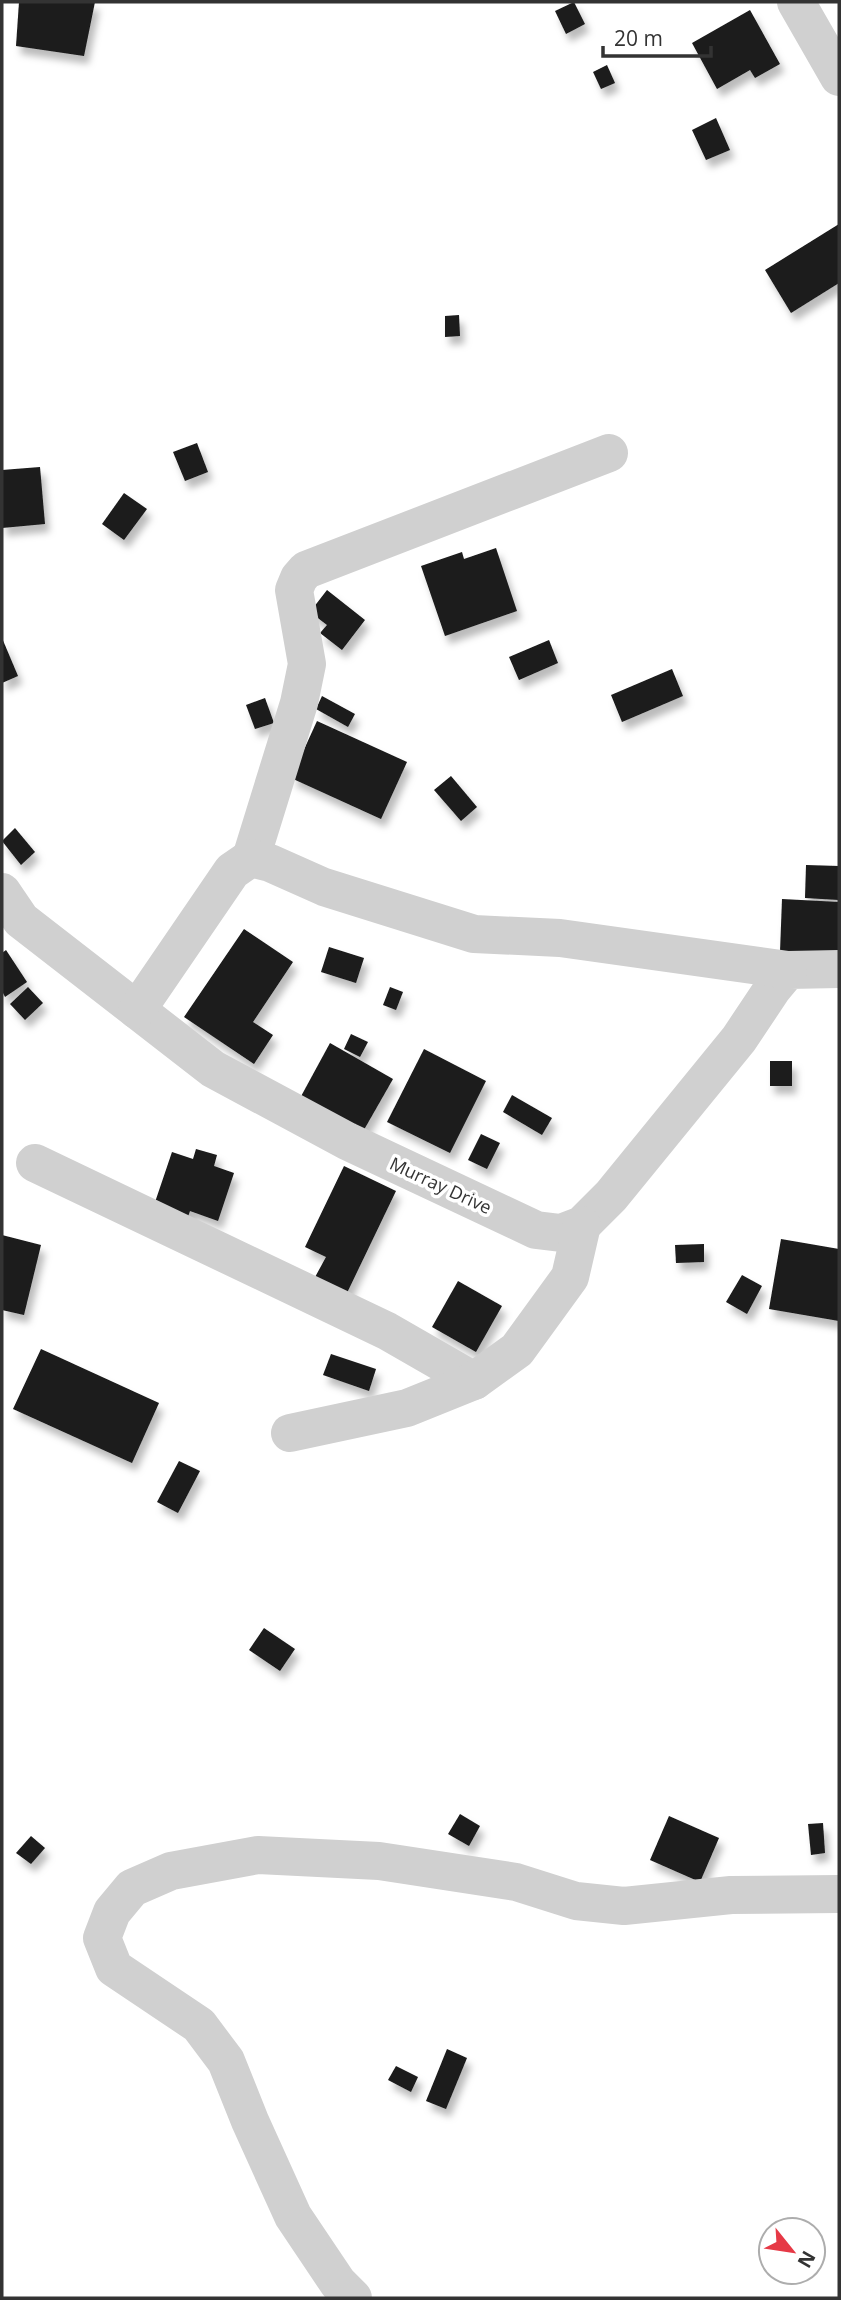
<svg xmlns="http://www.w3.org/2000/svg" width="841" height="2300" viewBox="0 0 841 2300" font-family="'Open Sans',sans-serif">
<defs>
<filter id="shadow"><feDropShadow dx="4.5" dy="8" stdDeviation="3.5" flood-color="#0004"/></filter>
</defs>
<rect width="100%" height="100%" fill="#fff"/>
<g fill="#1a1a1a" filter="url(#shadow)">
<path d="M19,2H95L84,56L16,46Z"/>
<path d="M574,2L585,24L566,34L555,11Z"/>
<path d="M750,10L780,64L755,78L750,70L717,89L692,43Z"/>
<path d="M607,65L615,83L601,89L593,72Z"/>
<path d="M716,118L730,150L706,160L692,130Z"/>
<path d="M839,224V283L791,313L765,270Z"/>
<path d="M459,315L460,336L445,337V316Z"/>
<path d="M197,443L208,472L185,481L173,452Z"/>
<path d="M40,467L45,524L2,528V470Z"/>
<path d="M124,493L147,509L124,540L102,524Z"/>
<path d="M496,548L517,611L445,636L421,566L462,552L464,559Z"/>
<path d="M327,590L365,620L342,650L320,633L327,625L310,612Z"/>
<path d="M2,638L18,676L2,683Z"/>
<path d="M549,640L558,663L519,680L509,657Z"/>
<path d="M672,669L683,696L622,722L611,695Z"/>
<path d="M322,696L355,714L348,727L316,709Z"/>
<path d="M265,698L274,723L255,729L246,705Z"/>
<path d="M317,721L407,762L381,819L291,778Z"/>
<path d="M451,776L477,807L461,821L434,790Z"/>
<path d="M15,828L35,852L21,865L2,841Z"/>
<path d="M806,865L839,866V900L805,898Z"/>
<path d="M782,899L839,902V954L780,952Z"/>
<path d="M244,929L293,962L253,1022L273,1035L254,1064L184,1017Z"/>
<path d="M329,947L364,958L356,983L321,972Z"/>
<path d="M6,950L27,982L5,997L2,991V953Z"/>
<path d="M28,987L43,1003L25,1020L10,1004Z"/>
<path d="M390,987L403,992L396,1010L383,1005Z"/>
<path d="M351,1034L368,1042L360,1057L344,1049Z"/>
<path d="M330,1043L393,1079L361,1135L299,1100Z"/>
<path d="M424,1049L486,1081L450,1153L387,1122Z"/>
<rect x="770" y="1061" width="22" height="25"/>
<path d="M512,1095L552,1118L542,1135L503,1112Z"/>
<path d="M481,1134L500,1143L487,1169L468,1160Z"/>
<path d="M196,1149L217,1155L214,1166L234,1173L218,1221L190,1211L185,1225L151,1214L172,1152L193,1159Z"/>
<path d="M344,1166L396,1191L346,1295L314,1279L326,1257L305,1247Z"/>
<path d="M2,1235L41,1245L24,1315L2,1310Z"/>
<path d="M781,1239L839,1249V1321L769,1309Z"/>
<path d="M704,1244V1262L676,1263L675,1245Z"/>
<path d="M742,1275L762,1286L747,1314L726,1302Z"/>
<path d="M458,1281L502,1306L476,1352L432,1327Z"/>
<path d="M41,1349L159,1403L132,1463L13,1409Z"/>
<path d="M331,1354L376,1369L369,1391L323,1375Z"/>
<path d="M179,1461L200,1471L178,1513L157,1502Z"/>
<path d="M264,1628L295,1649L280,1671L249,1650Z"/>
<path d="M460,1814L480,1826L469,1846L448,1834Z"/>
<path d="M669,1816L719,1838L700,1882L650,1860Z"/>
<path d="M823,1823L825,1853L811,1855L808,1824Z"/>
<path d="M31,1836L45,1848L31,1864L16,1853Z"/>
<path d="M447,2049L467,2058L446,2109L426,2101Z"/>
<path d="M396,2066L418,2077L411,2092L388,2080Z"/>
</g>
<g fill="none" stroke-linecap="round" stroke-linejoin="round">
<g stroke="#d0d0d0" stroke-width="38">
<path d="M796,2L839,77"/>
<path d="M251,858L299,703L307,664L294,590L299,578L306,570L609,453"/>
<path d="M2,892L21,920L213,1069L347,1141L536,1230L561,1233L582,1225L611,1196L739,1039L773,988L788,970L839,969"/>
<path d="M137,1010L232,871L251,858L270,863L324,887L474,934L560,938L788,970"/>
<path d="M35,1163L387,1331L474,1381"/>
<path d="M290,1433L407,1408L474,1381L517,1350L570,1277L582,1225"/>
<path d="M353,2298L338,2283L293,2216L250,2121L226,2061L199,2025L114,1968L102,1938L112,1912L132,1888L171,1871L258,1855L379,1861L516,1882L576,1901L624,1906L731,1895L839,1894"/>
</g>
</g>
<g text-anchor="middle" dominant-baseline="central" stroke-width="7" stroke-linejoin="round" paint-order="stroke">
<g font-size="18" fill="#333" stroke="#fff">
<text transform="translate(441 1185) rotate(25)">Murray Drive</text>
</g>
</g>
<rect width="841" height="2300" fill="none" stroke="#333333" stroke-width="7"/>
<g transform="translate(792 2251) rotate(120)"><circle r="33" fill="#ffffff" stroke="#adadad" stroke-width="2"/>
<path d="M0-5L12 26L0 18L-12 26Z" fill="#e63946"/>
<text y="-10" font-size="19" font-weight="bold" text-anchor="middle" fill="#333333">N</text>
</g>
<path d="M603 46v10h108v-10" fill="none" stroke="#333333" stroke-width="3.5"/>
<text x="614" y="46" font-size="21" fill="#333333" stroke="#ffffff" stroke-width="5" paint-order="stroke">20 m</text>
</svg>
